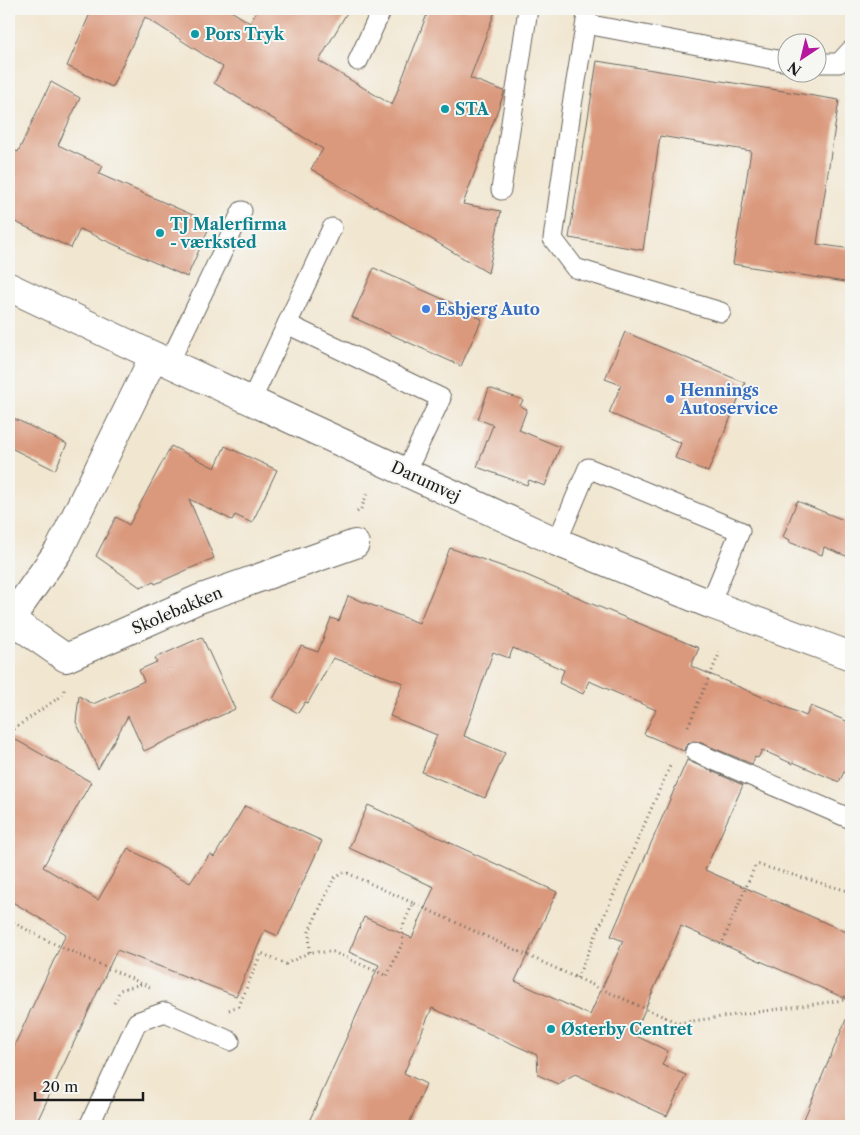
<svg xmlns="http://www.w3.org/2000/svg" width="860" height="1135" viewBox="0 0 860 1135" font-family="'Libre Caslon Text',serif">
<rect width="100%" height="100%" fill="#f6f6f2"/>
<filter id="ink" filterUnits="userSpaceOnUse"><feTurbulence type="fractalNoise" baseFrequency=".02" numOctaves="2"/><feDisplacementMap in="SourceGraphic" scale="10" xChannelSelector="R" yChannelSelector="G"/><feConvolveMatrix kernelMatrix="1 2 1 2 8 2 1 2 1" color-interpolation-filters="sRGB"/></filter>
<filter id="wash" filterUnits="userSpaceOnUse"><feTurbulence type="fractalNoise" baseFrequency=".0096" numOctaves="4" result="noise"/><feDisplacementMap in="SourceGraphic" scale="20" xChannelSelector="R" yChannelSelector="G"/><feGaussianBlur stdDeviation="1.12" result="paint"/><feColorMatrix in="noise" values="0 0 0 0 0 0 0 0 0 0 0 0 0 0 0 0 0 1.4 0 .05"/><feComposite in="paint" operator="in"/></filter>
<g filter="url(#wash)">
<rect width="100%" height="100%" fill="#f1e6d0"/>
<g id="blocks">
<g fill="#da987c">
<path d="M92,9H228L250,23L258,9H349L319,61L392,105L429,9H496L470,78L504,91V93L463,204L501,211L488,273L375,205V207L311,169L323,149L214,83L223,67L145,17L112,87L67,66Z"/>
<path d="M597,61L839,100L817,244L851,249V283L733,264L751,151L660,136L643,250L569,238Z"/>
<path d="M51,82L80,98L58,145L103,166L99,174L211,223L187,277L80,229L71,248L9,219V148L18,152Z"/>
<path d="M374,268L476,314L475,316L482,319L461,366L352,317Z"/>
<path d="M625,332L745,383L708,472L675,458L681,443L609,413L621,385L605,379Z"/>
<path d="M489,388L523,400L520,406L527,409L519,430L560,447L545,486L529,480L527,485L477,467L493,425L478,419Z"/>
<path d="M9,416L67,444L55,470L9,447Z"/>
<path d="M171,446L215,468L225,446L277,470L252,523L235,515L232,520L189,499L214,558L155,584L154,582L140,587L96,556L116,517L129,525Z"/>
<path d="M797,501L851,523V558L824,547L822,555L789,542L790,540L783,537Z"/>
<path d="M450,548L524,574L580,598V599L699,648L691,666L806,716L811,706L851,723V775L844,772L839,782L793,762V764L762,750L758,758L755,757L752,764L699,742L693,741L689,743L685,747L684,751L644,734L656,710L589,681L583,694L559,683L564,670L513,648L509,658L493,652L464,736L505,753L485,798L422,772L437,735L390,716L403,683L333,658L308,703L305,702L298,713L273,699L301,646L318,652L331,618L339,621L348,596L419,623Z"/>
<path d="M202,637L235,709L144,751L128,716L98,769L76,722L79,696L93,704L144,681L139,670L157,662L155,658Z"/>
<path d="M9,736L91,782L43,867L98,900L128,848L190,883L210,854L214,857L245,806L322,841L278,936L265,930L236,996L117,950L35,1126H9V1057L66,934L9,900Z"/>
<path d="M687,760L691,762L743,785L705,870L851,934V1001L681,926L634,1035L668,1051L662,1065L686,1075L667,1116L575,1074L558,1084L538,1075L537,1055L432,1008L404,1073L426,1084L408,1126H307L379,965L349,952L364,917L412,938L434,887L349,848L368,805L557,892L515,981L590,1015L623,941L611,936Z"/>
<path d="M851,1008V1126H801Z"/>
</g>
</g>
</g>
<g filter="url(#ink)">
<use href="#blocks" fill-opacity="0" stroke="#67635b" stroke-width="1"/>
<g fill="none" stroke-linecap="round" stroke-linejoin="round">
<defs>
<g id="service">
<path d="M588,9L571,111L553,239L575,268L721,312"/>
<path d="M586,24L788,62"/>
<path d="M358,61L382,9"/>
<path d="M818,63H839L851,50"/>
<path d="M501,190L528,9"/>
<path d="M287,324L441,398L406,472"/>
<path d="M169,363L242,211"/>
<path d="M251,401L332,228"/>
<path d="M557,542L588,468L740,531L710,604"/>
<path d="M695,752L851,819"/>
<path d="M89,1126L137,1022L165,1012L230,1041"/>
</g>
<path id="minor" d="M10,619L66,658L199,599L355,544"/>
<g id="tertiary">
<path d="M9,287L154,356L557,542L710,604L851,656"/>
<path d="M9,621L59,550L154,356"/>
</g>
</defs>
<use href="#service" stroke="#67635b" stroke-width="21"/>
<use href="#minor" stroke="#67635b" stroke-width="30"/>
<use href="#tertiary" stroke="#67635b" stroke-width="30"/>
<g stroke="#67635b" stroke-width="3" stroke-dasharray="1 4" stroke-linecap="butt">
<path d="M357,512L361,509L367,494"/>
<path d="M688,726L720,652"/>
<path d="M9,732L64,694V689"/>
<path d="M9,920L46,940L150,987"/>
<path d="M723,941L755,866L759,865L851,892"/>
<path d="M310,952L309,931L334,878L345,872L413,903"/>
<path d="M577,978L670,766"/>
<path d="M114,1003L120,990L141,984"/>
<path d="M229,1010L239,1006L261,953L286,964L310,952H333L387,976L403,942L402,928L413,903L577,978L678,1023L844,1000L851,982"/>
</g>
<use href="#service" stroke="#fff" stroke-width="19"/>
<use href="#minor" stroke="#fff" stroke-width="28"/>
<use href="#tertiary" stroke="#fff" stroke-width="28"/>
</g>
</g>
<g fill="#0f9aa8" stroke="#f6f6f2" stroke-width="2">
<circle cx="195" cy="34" r="5"/>
<circle cx="445" cy="109" r="5"/>
<circle cx="160" cy="233" r="5"/>
<circle cx="551" cy="1029" r="5"/>
</g>
<g fill="#3f7fe0" stroke="#f6f6f2" stroke-width="2">
<circle cx="426" cy="309" r="5"/>
<circle cx="670" cy="399" r="5"/>
</g>
<g text-anchor="middle" dominant-baseline="central" stroke-width="4" stroke-linejoin="round" paint-order="stroke">
<g font-size="16" font-weight="bold" fill="#0d838f" stroke="#f6f6f2" text-anchor="start">
<text x="205" y="34">Pors Tryk</text>
<text x="455" y="109">STA</text>
<text x="170" y="224">TJ Malerfirma<tspan x="170" dy="18">- værksted</tspan></text>
<text x="561" y="1029">Østerby Centret</text>
</g>
<g font-size="16" font-weight="bold" fill="#366cbe" stroke="#f6f6f2" text-anchor="start">
<text x="436" y="309">Esbjerg Auto</text>
<text x="680" y="390">Hennings<tspan x="680" dy="18">Autoservice</tspan></text>
</g>
<g font-size="16" fill="#1c1c1c" stroke="#f6f6f2">
<text transform="translate(426 481) rotate(25)">Darumvej</text>
<text transform="translate(177 610) rotate(-23)">Skolebakken</text>
</g>
</g>
<rect width="860" height="1135" fill="none" stroke="#f6f6f2" stroke-width="30"/>
<g transform="translate(802 58) rotate(215)"><circle r="24" fill="#f6f6f2" stroke="#9f9f9c"/>
<path d="M0-4L9 19L0 12L-9 19Z" fill="#b5179e"/>
<text y="-8" font-size="14" font-weight="bold" text-anchor="middle" fill="#1c1c1c">N</text>
</g>
<path d="M35 1092v8h108v-8" fill="none" stroke="#1c1c1c" stroke-width="2.5"/>
<text x="42" y="1092" font-size="15" fill="#1c1c1c" stroke="#f6f6f2" stroke-width="4" paint-order="stroke">20 m</text>
</svg>
